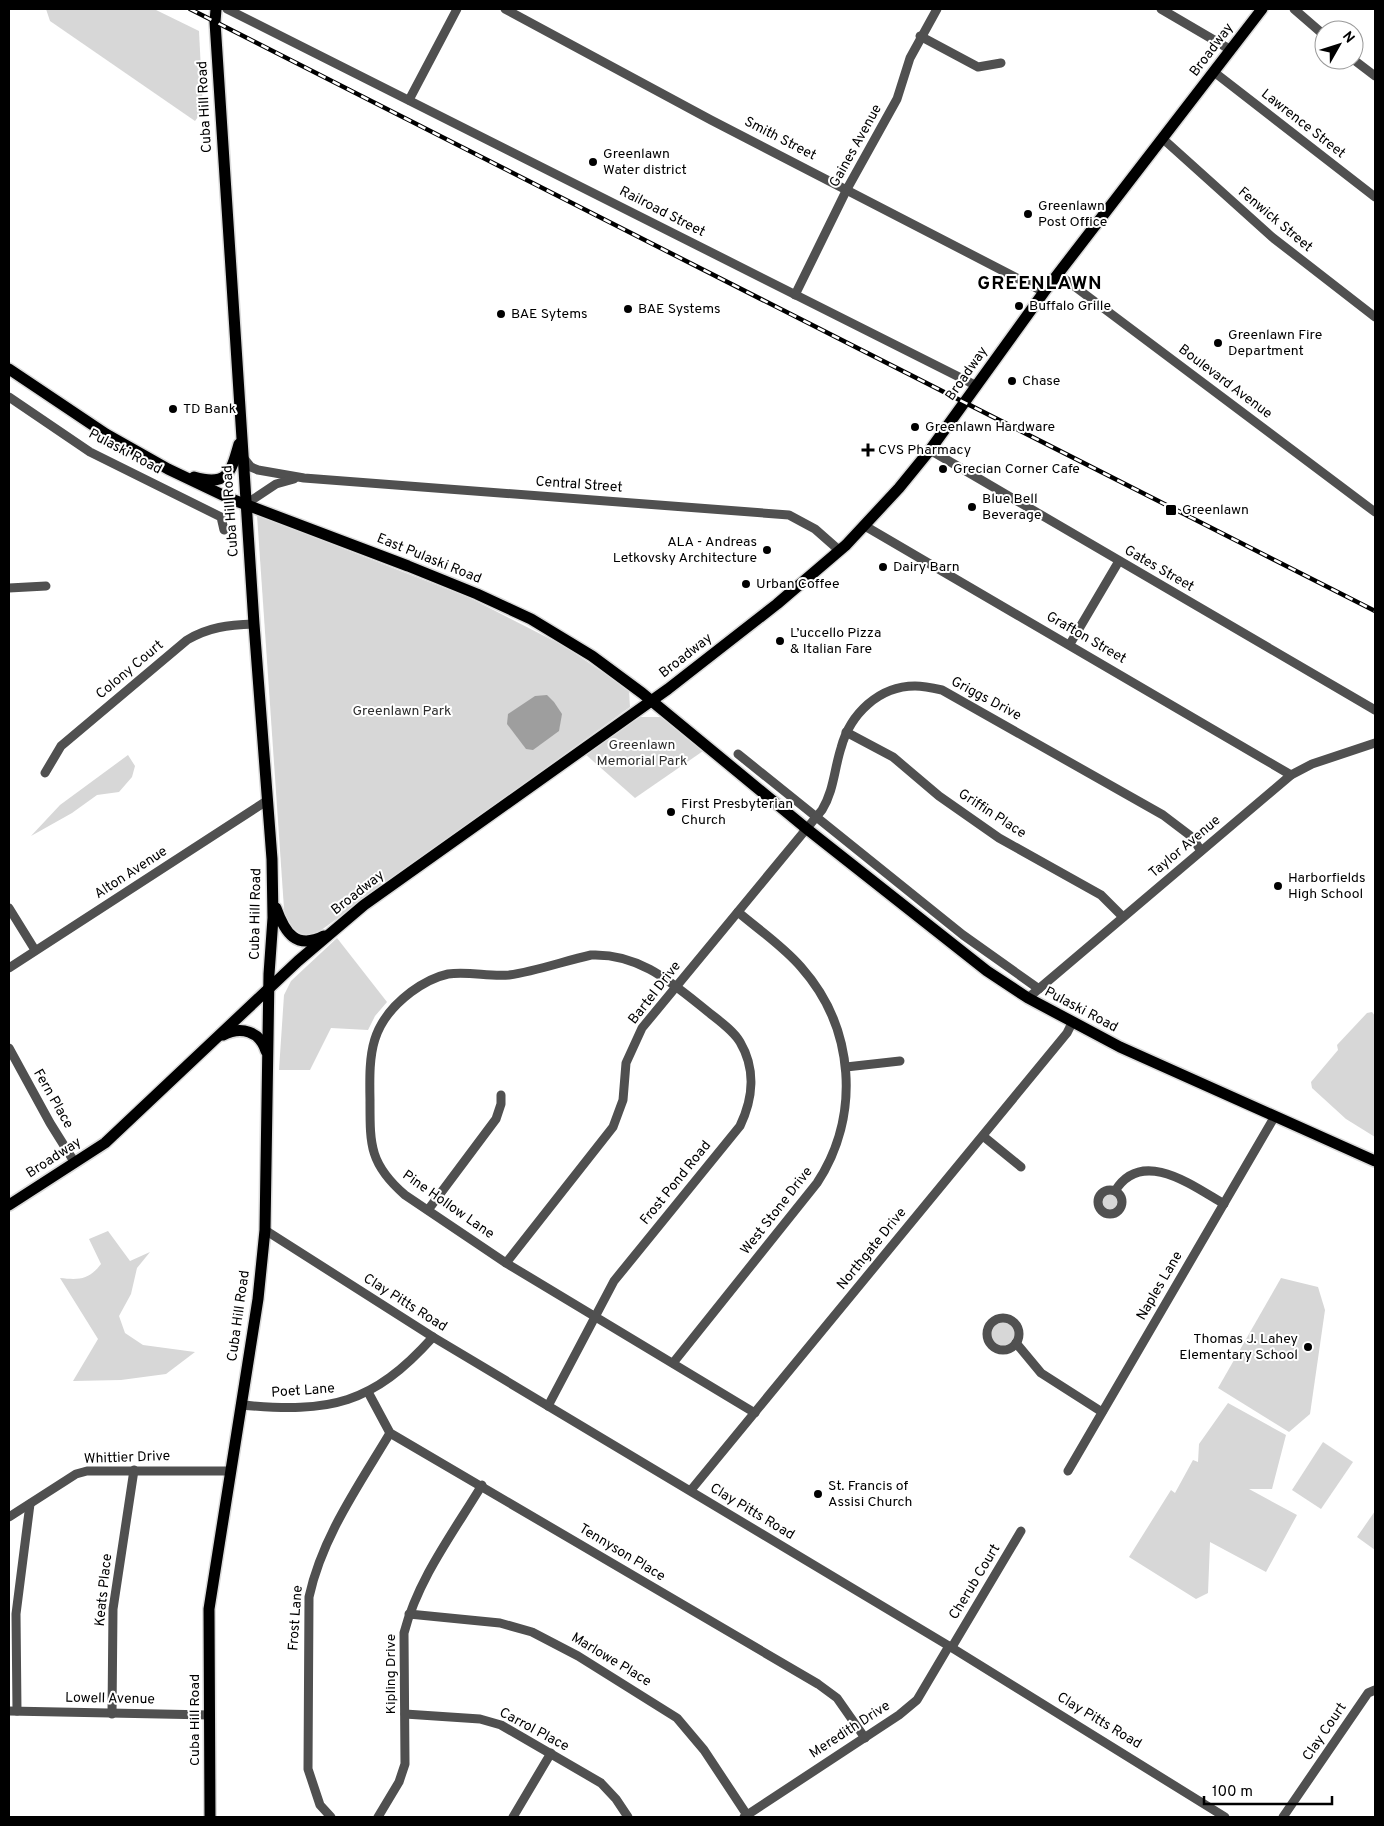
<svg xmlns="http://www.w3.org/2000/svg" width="1384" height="1826" viewBox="0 0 1384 1826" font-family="Overpass,sans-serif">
<rect width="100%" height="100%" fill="#fff"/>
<g fill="#d7d7d7">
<path d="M46,9H154L199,31L203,110L195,121L50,21Z"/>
<path d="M257,515L470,598L564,646L629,690L630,707L313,936H296L285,923Z"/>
<path d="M636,717H667L706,749L635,798L584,753Z"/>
<path d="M128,755L135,766L132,777L119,792L97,795L72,813L31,836L60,805Z"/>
<path d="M337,938L387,1002L375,1016L368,1030L331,1028L310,1070H279L284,995L291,981Z"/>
<path d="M1372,1012L1375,1016V1137L1346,1119L1312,1088L1311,1082L1338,1050L1337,1045L1367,1013Z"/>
<circle cx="1109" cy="1201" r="10"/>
<path d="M108,1231L130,1261L150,1252L137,1268L131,1294L119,1316L125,1333L143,1345L195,1352L166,1374L121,1380L73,1381L98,1339L60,1278C79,1280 89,1280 101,1264L89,1239Z"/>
<path d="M1281,1278L1318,1287L1325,1310L1310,1414L1289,1432L1218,1388Z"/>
<circle cx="1003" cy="1334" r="13"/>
<path d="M1228,1403L1286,1435L1272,1489H1249L1297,1515L1266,1572L1210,1542L1208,1593L1196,1599L1129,1557L1171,1490L1175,1493L1193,1460L1198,1462L1199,1444Z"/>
<path d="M1323,1442L1353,1462L1321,1509L1292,1490Z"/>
<path d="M1375,1511V1550L1357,1537Z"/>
</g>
<path fill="#9e9e9e" d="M547,695L554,702L562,714L559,731L533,750L526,749L507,724L508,714L535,696Z"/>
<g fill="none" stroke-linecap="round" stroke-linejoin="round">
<defs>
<g id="major">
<path d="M9,369L106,434L168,469L231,499L408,566L477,594L531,619L592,656L642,693L807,829L987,971L1028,998L1120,1047L1375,1161"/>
<path d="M194,477C228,487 231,472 239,444"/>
<path d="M276,908C285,933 296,950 324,936"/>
<path d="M223,1035C241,1026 260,1031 266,1051"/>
<path d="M9,1205L105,1143L298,961L364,905L668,689L777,604L846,545L899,488L930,450L1044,292L1262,9"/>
<path d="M210,1817L209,1609L258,1299L265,1230L269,974L273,918L272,859L254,624L215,22L216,9"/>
</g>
</defs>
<use href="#major" stroke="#dbdbdb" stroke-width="14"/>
<g stroke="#505050" stroke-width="9">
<path d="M227,9L977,386"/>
<path d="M505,9L711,120L1044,292"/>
<path d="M1161,9L1231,50"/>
<path d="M1294,9L1324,35"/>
<path d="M920,36L978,67L1001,63"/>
<path d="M1354,60L1375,76"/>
<path d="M1214,72L1375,197"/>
<path d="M409,100L457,9"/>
<path d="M1162,138L1272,237L1375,317"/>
<path d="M1058,274L1375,512"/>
<path d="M795,295L847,189L897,99L910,58L937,9"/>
<path d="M9,397L90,452L221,517L224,530"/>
<path d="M930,450L1375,710"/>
<path d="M242,456L251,467L258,470L304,478L789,515L815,529L840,551"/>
<path d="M246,504L276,484L294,479"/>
<path d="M865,526L1291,775"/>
<path d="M9,588L46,586"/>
<path d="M1070,644L1119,561"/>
<path d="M846,732L893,757L939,796L999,838L1101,895L1123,917"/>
<path d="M738,754L963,935L1039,989"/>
<path d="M45,773L61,746L187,640C209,627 228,625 254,624"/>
<path d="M9,908L35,950"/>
<path d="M9,968L268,800"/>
<path d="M1028,998L1291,775L1312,764L1375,743"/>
<path d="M9,1048L50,1123L75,1163"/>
<path d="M846,1067L900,1061"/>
<path d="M983,1136L1021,1167"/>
<circle cx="1110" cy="1202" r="12"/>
<path d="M1115,1191C1142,1147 1193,1186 1224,1204"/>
<path d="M428,1210L496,1119L501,1104V1095"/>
<path d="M265,1230L433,1337L949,1646L1225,1817"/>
<path d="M506,1263L613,1127L623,1100L626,1063L642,1028L822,810C834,790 834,770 841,748C850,714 879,686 915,686C924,686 933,688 942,690L1163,815L1192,837L1201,851"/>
<circle cx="1003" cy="1334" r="16"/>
<path d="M1016,1343L1041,1373L1102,1412"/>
<path d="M673,1363L817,1183C861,1116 855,1028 801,967C783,946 759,930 738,912"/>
<path d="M368,1392L390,1433L818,1684L837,1698L865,1738"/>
<path d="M242,1405C330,1413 372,1405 433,1337"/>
<path d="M548,1406L614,1281L740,1126C753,1099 756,1069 740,1042C733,1030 718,1020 707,1011C671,982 639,953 591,955C564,961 537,971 509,975C489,977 469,971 448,974C434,977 422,984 411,992C370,1023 369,1052 370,1100C370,1144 369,1164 405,1195L506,1263L755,1413"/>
<path d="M1068,1471L1275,1116"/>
<path d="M691,1490L1067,1033L1072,1023"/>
<path d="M9,1517L76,1474L87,1471H229"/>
<path d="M409,1614L500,1623L532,1632L578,1656L677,1718L704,1750L747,1815"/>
<path d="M952,1647L1021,1531"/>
<path d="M9,1711L210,1715"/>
<path d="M17,1711L16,1614L30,1504"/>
<path d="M112,1714L113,1609L134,1470"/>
<path d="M405,1714L480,1719L501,1725L601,1783L616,1799L628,1817"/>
<path d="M331,1817L320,1805L308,1769L309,1597C322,1537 359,1485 390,1433"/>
<path d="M378,1817L399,1782L405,1764L404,1633C418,1579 453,1533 482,1485"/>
<path d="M513,1817L551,1753"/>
<path d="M744,1817L899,1715L917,1700L949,1646"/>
<path d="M1283,1817L1368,1693L1375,1690"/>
</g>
<use href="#major" stroke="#000" stroke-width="11"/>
<defs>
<path id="rail" d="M190,9L1375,611"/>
</defs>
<use href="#rail" stroke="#000" stroke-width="4.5"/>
<use href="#rail" stroke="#fff" stroke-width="2.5" stroke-dasharray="8" stroke-linecap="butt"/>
</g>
<g fill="#000" stroke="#fff" stroke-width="2">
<circle cx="593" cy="162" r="5"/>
<circle cx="1028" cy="214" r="5"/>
<circle cx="1019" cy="306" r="5"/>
<circle cx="628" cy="309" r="5"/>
<circle cx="501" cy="314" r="5"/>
<circle cx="1218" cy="343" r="5"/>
<circle cx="1012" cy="381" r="5"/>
<circle cx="173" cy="409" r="5"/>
<circle cx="915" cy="427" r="5"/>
<path d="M865.5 442.5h5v5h5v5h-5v5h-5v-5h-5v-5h5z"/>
<circle cx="943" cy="469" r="5"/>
<circle cx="972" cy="507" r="5"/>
<rect x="1165" y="504" width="12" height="12" rx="2.5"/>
<circle cx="767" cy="550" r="5"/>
<circle cx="883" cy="567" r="5"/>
<circle cx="746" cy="584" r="5"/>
<circle cx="780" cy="641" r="5"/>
<circle cx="671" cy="812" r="5"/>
<circle cx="1278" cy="886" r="5"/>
<circle cx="1308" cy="1347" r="5"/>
<circle cx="818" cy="1494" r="5"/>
</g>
<g text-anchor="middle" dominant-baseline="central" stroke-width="4" stroke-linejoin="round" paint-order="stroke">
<g font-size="14" fill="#000" stroke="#fff">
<text transform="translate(1212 50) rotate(-53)">Broadway</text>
<text transform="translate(205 107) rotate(-93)">Cuba Hill Road</text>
<text transform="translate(1303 124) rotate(38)">Lawrence Street</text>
<text transform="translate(780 139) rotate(27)">Smith Street</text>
<text transform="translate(856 146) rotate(-61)">Gaines Avenue</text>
<text transform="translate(662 212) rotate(27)">Railroad Street</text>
<text transform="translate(1275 220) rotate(40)">Fenwick Street</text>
<text transform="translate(967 374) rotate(-55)">Broadway</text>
<text transform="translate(1225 382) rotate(37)">Boulevard Avenue</text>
<text transform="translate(125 452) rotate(28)">Pulaski Road</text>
<text transform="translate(579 485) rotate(4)">Central Street</text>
<text transform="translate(231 511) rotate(-94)">Cuba Hill Road</text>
<text transform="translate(429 559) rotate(22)">East Pulaski Road</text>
<text transform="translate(1159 569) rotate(30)">Gates Street</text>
<text transform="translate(1086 638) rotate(30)">Grafton Street</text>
<text transform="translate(686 656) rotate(-38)">Broadway</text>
<text transform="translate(130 670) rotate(-40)">Colony Court</text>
<text transform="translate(986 699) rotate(28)">Griggs Drive</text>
<text transform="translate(992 814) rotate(33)">Griffin Place</text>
<text transform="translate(1185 847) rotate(-40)">Taylor Avenue</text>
<text transform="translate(131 873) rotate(-33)">Alton Avenue</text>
<text transform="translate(358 893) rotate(-38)">Broadway</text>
<text transform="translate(256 914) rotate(-89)">Cuba Hill Road</text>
<text transform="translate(655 993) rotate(-52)">Bartel Drive</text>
<text transform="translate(1081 1010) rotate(28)">Pulaski Road</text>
<text transform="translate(53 1099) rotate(60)">Fern Place</text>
<text transform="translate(54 1158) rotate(-33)">Broadway</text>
<text transform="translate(676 1183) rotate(-51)">Frost Pond Road</text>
<text transform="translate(448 1205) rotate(35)">Pine Hollow Lane</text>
<text transform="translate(777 1211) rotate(-52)">West Stone Drive</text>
<text transform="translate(872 1249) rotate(-51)">Northgate Drive</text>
<text transform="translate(1160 1286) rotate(-60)">Naples Lane</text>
<text transform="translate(405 1303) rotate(32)">Clay Pitts Road</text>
<text transform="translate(239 1316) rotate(-82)">Cuba Hill Road</text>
<text transform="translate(303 1391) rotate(-4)">Poet Lane</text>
<text transform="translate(127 1458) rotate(-2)">Whittier Drive</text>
<text transform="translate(752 1512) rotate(31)">Clay Pitts Road</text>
<text transform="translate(622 1553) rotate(31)">Tennyson Place</text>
<text transform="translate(975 1582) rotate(-59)">Cherub Court</text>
<text transform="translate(104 1590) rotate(-84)">Keats Place</text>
<text transform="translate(296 1618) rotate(-86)">Frost Lane</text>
<text transform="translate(611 1660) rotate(31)">Marlowe Place</text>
<text transform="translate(391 1674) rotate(-90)">Kipling Drive</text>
<text transform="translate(110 1699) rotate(1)">Lowell Avenue</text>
<text transform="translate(195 1720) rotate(-90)">Cuba Hill Road</text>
<text transform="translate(1099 1721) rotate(31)">Clay Pitts Road</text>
<text transform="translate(534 1730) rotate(28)">Carrol Place</text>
<text transform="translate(850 1730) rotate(-33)">Meredith Drive</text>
<text transform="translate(1325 1732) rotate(-56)">Clay Court</text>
</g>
<g font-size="14" fill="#000" stroke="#fff" text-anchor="start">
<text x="603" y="154">Greenlawn<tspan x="603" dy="16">Water district</tspan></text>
<text x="1038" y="206">Greenlawn<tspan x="1038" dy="16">Post Office</tspan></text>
<text x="1029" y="306">Buffalo Grille</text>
<text x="638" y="309">BAE Systems</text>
<text x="511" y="314">BAE Sytems</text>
<text x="1228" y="335">Greenlawn Fire<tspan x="1228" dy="16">Department</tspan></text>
<text x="1022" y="381">Chase</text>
<text x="183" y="409">TD Bank</text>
<text x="925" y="427">Greenlawn Hardware</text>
<text x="878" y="450">CVS Pharmacy</text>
<text x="953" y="469">Grecian Corner Cafe</text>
<text x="982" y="499">Blue Bell<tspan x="982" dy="16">Beverage</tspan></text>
<text x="1182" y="510">Greenlawn</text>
<text x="757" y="542" text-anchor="end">ALA - Andreas<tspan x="757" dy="16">Letkovsky Architecture</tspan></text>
<text x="893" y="567">Dairy Barn</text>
<text x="756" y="584">Urban Coffee</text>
<text x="790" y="633">L’uccello Pizza<tspan x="790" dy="16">&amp; Italian Fare</tspan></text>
<text x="681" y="804">First Presbyterian<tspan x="681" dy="16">Church</tspan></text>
<text x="1288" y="878">Harborfields<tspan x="1288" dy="16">High School</tspan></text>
<text x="1298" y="1339" text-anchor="end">Thomas J. Lahey<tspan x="1298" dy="16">Elementary School</tspan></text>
<text x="828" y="1486">St. Francis of<tspan x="828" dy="16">Assisi Church</tspan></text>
</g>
<g font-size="14" fill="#2e2e2e" stroke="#fff">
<text x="402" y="711">Greenlawn Park</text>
<text x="642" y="745">Greenlawn<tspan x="642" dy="16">Memorial Park</tspan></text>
</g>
<g font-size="19" font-weight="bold" letter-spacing="1" fill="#000" stroke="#fff">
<text x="1040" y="284">GREENLAWN</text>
</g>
</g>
<rect width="1384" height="1826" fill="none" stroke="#000000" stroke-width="20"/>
<g transform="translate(1339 45) rotate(51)"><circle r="24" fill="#ffffff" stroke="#999999"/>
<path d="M0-4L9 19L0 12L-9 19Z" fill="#000000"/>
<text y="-8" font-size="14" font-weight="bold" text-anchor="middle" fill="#000000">N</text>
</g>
<path d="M1204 1796v8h128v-8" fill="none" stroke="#000000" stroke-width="2.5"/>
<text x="1212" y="1796" font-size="15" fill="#000000" stroke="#ffffff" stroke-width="4" paint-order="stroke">100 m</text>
</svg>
